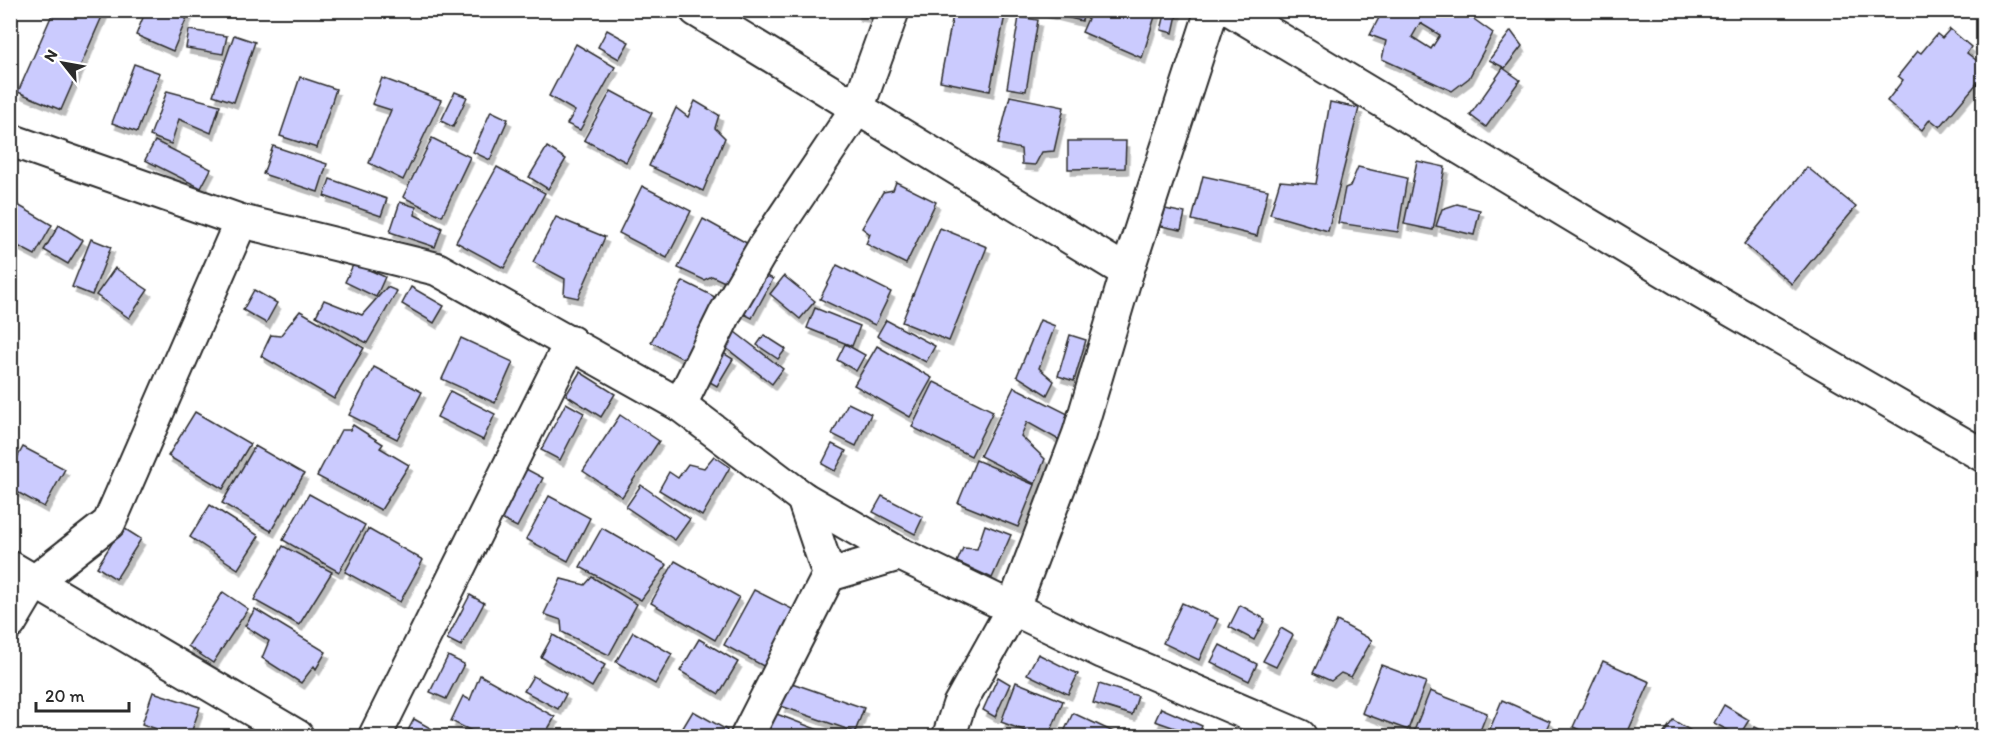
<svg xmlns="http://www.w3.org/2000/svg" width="1994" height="747" viewBox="0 0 1994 747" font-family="Itim,sans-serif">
<defs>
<filter id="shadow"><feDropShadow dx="3.5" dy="6" stdDeviation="0" flood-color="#0004"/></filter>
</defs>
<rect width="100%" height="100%" fill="#fff"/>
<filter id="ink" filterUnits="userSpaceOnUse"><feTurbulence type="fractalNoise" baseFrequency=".0167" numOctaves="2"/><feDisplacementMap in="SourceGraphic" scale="12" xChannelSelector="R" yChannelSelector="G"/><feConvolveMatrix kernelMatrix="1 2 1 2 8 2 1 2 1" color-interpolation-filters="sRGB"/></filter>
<g filter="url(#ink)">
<g fill="#cbcbfe" stroke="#2b2b2b" stroke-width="1.5" fill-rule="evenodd" filter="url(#shadow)">
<path d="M54,10L104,12L61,110L18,92Z"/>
<path d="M146,10H190L173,51L136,35Z"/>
<path d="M855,10H884L882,18L857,15Z"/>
<path d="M954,10H1006L990,91L940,81Z"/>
<path d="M1038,10H1084L1082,21Z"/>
<path d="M1092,10H1157L1142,58L1082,32Z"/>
<path d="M1166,10H1178L1173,33L1161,30Z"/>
<path d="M1383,10H1466L1464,12L1493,33L1469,78L1452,91L1382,59L1386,41L1370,35ZM1420,23L1440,35L1431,49L1412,37Z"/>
<path d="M1019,17L1038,20L1026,91L1007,88Z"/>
<path d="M1950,29L1971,47L1967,53L1984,66V75L1940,127L1930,119L1922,130L1887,101L1903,80L1898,76L1918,51L1921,53L1937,34L1942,38Z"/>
<path d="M189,30L227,36L223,54L186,48Z"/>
<path d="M607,30L629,42L619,59L598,47Z"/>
<path d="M1511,31L1522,46L1505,68L1489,60Z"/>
<path d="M234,35L255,42L234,102L213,95Z"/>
<path d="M576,44L615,67L580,130L567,124L575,111L549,96Z"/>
<path d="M134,64L160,73L137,132L112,123Z"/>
<path d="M1503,68L1520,80L1486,127L1470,115Z"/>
<path d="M300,77L336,89L317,148L280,136Z"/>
<path d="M382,78L441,100L403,180L369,163L391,110L372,104Z"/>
<path d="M167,91L220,105L211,133L179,119L171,144L150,136Z"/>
<path d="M611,91L652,113L626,162L584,140Z"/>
<path d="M455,92L467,97L453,127L441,121Z"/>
<path d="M1010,96L1064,107L1054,151L1042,152L1035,165L1022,164L1021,149L998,144Z"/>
<path d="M695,101L719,115L715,128L725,138L703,191L649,166L676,108L688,117Z"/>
<path d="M1330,102L1359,108L1328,231L1270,214L1280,181L1316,184Z"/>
<path d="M491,111L508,119L490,160L473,152Z"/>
<path d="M432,138L470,157L442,216L403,197Z"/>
<path d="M155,141L211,169L201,188L145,160Z"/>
<path d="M1068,141H1126L1125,168L1068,169Z"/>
<path d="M273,146L327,164L318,192L263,174Z"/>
<path d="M547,147L566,159L548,189L529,177Z"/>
<path d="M1417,161L1445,167L1433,230L1404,224Z"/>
<path d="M497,167L545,193L504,268L456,242Z"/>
<path d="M1358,167L1407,178L1398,232L1338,223L1345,188L1350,186Z"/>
<path d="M1807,167L1856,207L1792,284L1744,244Z"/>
<path d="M1203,176L1268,190L1257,236L1192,220Z"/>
<path d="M330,179L387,199L381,216L324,196Z"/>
<path d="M896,182L936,202L906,264L866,244L870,234L862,228L883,192L893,190Z"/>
<path d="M642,186L691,211L667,258L619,233Z"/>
<path d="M11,201L52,225L35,255L10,242Z"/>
<path d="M400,202L416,207L415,215L442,228L435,247L390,232Z"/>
<path d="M1457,204L1480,210L1474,235L1436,226L1442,209Z"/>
<path d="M1165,209L1185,213L1181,230L1161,226Z"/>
<path d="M556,217L605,237L578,298L564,295L565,279L533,262Z"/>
<path d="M703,219L754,247L729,284L712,276L704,280L678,268Z"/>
<path d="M59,225L83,240L68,264L44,250Z"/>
<path d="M940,228L987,247L949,341L902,322Z"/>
<path d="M91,239L111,247L92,295L72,287Z"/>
<path d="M354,263L385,277L376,297L345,282Z"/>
<path d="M837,265L891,292L875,325L820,299Z"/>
<path d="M115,268L148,290L129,318L96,295Z"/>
<path d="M756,270L773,279L752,318L736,310Z"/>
<path d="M784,276L815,301L800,319L770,294Z"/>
<path d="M683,281L725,302L693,364L651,342Z"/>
<path d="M387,287L397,291L367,343L316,316L324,300L362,315Z"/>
<path d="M411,287L444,306L434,323L402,304Z"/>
<path d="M254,290L277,303L266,323L243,310Z"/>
<path d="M815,308L860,326L852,346L807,328Z"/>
<path d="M300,311L364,348L334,399L261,356L271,335L280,336Z"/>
<path d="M886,320L935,346L926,362L877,336Z"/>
<path d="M1040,320L1055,326L1039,368L1054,381L1047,395L1017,376Z"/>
<path d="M731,329L783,369L772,384L720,343Z"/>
<path d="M764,335L786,349L778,359L757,345Z"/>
<path d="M1070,335L1086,340L1074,381L1058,376Z"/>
<path d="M461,338L513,362L495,403L442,379Z"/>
<path d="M845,344L865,355L856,371L837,360Z"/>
<path d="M877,346L932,378L910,417L854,385Z"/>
<path d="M720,351L733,359L717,386L703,378Z"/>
<path d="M374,367L422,392L397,439L349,415Z"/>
<path d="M580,372L615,394L601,417L566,395Z"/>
<path d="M934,382L993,411L971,456L912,427Z"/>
<path d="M1014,387L1070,415L1059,440L1027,422L1021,436L1045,459L1035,484L980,456Z"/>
<path d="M450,391L495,414L483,440L437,417Z"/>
<path d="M566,403L584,413L560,460L541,450Z"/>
<path d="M848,403L871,414L856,446L832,434Z"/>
<path d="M195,412L250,444L223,489L168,456Z"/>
<path d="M620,415L659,441L622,497L583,471Z"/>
<path d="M353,425L383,444L380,448L409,465L381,510L317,476L341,430H350Z"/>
<path d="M832,444L846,451L835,471L822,464Z"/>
<path d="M255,446L304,474L271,531L222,503Z"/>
<path d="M23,447L65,469L44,507L10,488V471Z"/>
<path d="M714,456L730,467L702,516L659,490L669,472L678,478L688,464L704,468Z"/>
<path d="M976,460L1035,485L1018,527L958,503Z"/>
<path d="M526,469L543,478L517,527L501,519Z"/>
<path d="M641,485L690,519L675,540L626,507Z"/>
<path d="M309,494L365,525L339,572L283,540Z"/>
<path d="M549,496L590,518L568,561L526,539Z"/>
<path d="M882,496L923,517L915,534L873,512Z"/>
<path d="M210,505L259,536L238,569L190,537Z"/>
<path d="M985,525L1011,535L992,578L957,562L963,548L977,549Z"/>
<path d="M122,527L141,539L116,579L97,567Z"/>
<path d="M602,528L667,565L641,600L580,567Z"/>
<path d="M368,529L423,560L400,602L345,572Z"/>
<path d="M283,546L332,572L299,625L254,600Z"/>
<path d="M675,561L739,597L715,640L651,603Z"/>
<path d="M592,577L637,604L609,655L562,632L561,620L544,614L561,579L585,585Z"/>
<path d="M754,590L798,612L769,669L724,645Z"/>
<path d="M223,592L248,609L213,663L188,646Z"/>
<path d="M470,595L484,603L461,646L447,639Z"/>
<path d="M1182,603L1218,619L1199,660L1163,643Z"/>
<path d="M1240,605L1265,619L1254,640L1229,627Z"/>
<path d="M255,609L326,652L316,669L314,666L301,683L262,658L269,641L245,626Z"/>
<path d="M1337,621L1372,640L1351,677L1341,673L1331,681L1313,673Z"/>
<path d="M1281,628L1293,635L1276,667L1263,661Z"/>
<path d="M633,632L672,654L655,684L616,662Z"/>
<path d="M553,635L605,665L592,687L541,657Z"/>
<path d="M699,639L738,662L719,694L680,671Z"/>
<path d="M1220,645L1257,664L1249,681L1211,662Z"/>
<path d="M1038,654L1078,674L1068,694L1027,674Z"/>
<path d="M448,656L464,664L446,699L430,692Z"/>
<path d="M1603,661L1650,682L1626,736H1594L1573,727Z"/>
<path d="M1381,665L1426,682L1408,730L1362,713Z"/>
<path d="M480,675L555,717L544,736H482L451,721L463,696L470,700Z"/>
<path d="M533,676L566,694L558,709L524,691Z"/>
<path d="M998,677L1010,684L995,717L983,710Z"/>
<path d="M789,682L864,708L855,732L781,706Z"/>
<path d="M1016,682L1063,701L1049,736H1039L1001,722Z"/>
<path d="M1099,684L1138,696L1132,715L1093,703Z"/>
<path d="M1430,691L1487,713L1478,736H1412Z"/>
<path d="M153,692L200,707L190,736H177L142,724Z"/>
<path d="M1502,700L1550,721L1543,736H1487Z"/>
<path d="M1724,705L1749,720L1739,736L1714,723Z"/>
<path d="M1161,708L1202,726L1198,736L1155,721Z"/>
<path d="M693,711L727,730L724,736H678Z"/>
<path d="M774,713L834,736H764Z"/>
<path d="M1073,713L1122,736H1062Z"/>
<path d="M414,719L439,733L437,736H405Z"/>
<path d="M1673,720L1696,734L1695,736H1662Z"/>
<path d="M1755,727L1773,736H1750Z"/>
<path d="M578,728L594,736H574Z"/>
</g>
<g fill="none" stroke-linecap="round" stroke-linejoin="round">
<defs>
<g id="street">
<path d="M696,10L1127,272"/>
<path d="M1231,10L1697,290L1984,456"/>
<path d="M10,140L241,221L437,269L680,405L803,498L900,554L1103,652L1300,736"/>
<path d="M680,405L726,312L764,247L858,107L893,10"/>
<path d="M10,567L297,736"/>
<path d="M829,575L900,554"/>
<path d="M10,623L35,581L109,523L241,221"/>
<path d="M375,736L571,342"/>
<path d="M747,736L829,575L803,498"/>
<path d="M949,736L959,705L1013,608L1079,434L1127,272L1212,10"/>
</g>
</defs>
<use href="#street" stroke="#2b2b2b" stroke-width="36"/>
<use href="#street" stroke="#fff" stroke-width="32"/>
</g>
</g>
<rect width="1994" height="747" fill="none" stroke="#fff" stroke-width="36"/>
<rect x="18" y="18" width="1958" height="711" fill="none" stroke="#2b2b2b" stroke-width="2" filter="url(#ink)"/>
<g transform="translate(63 63) rotate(301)" stroke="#ffffff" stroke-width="4.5" paint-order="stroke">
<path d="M0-4.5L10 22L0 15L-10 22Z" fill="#2b2b2b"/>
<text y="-9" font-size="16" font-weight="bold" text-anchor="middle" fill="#2b2b2b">N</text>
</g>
<path d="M36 702v9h93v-9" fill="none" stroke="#2b2b2b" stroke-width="3"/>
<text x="45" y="702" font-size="18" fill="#2b2b2b" stroke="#ffffff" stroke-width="4.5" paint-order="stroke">20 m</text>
</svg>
